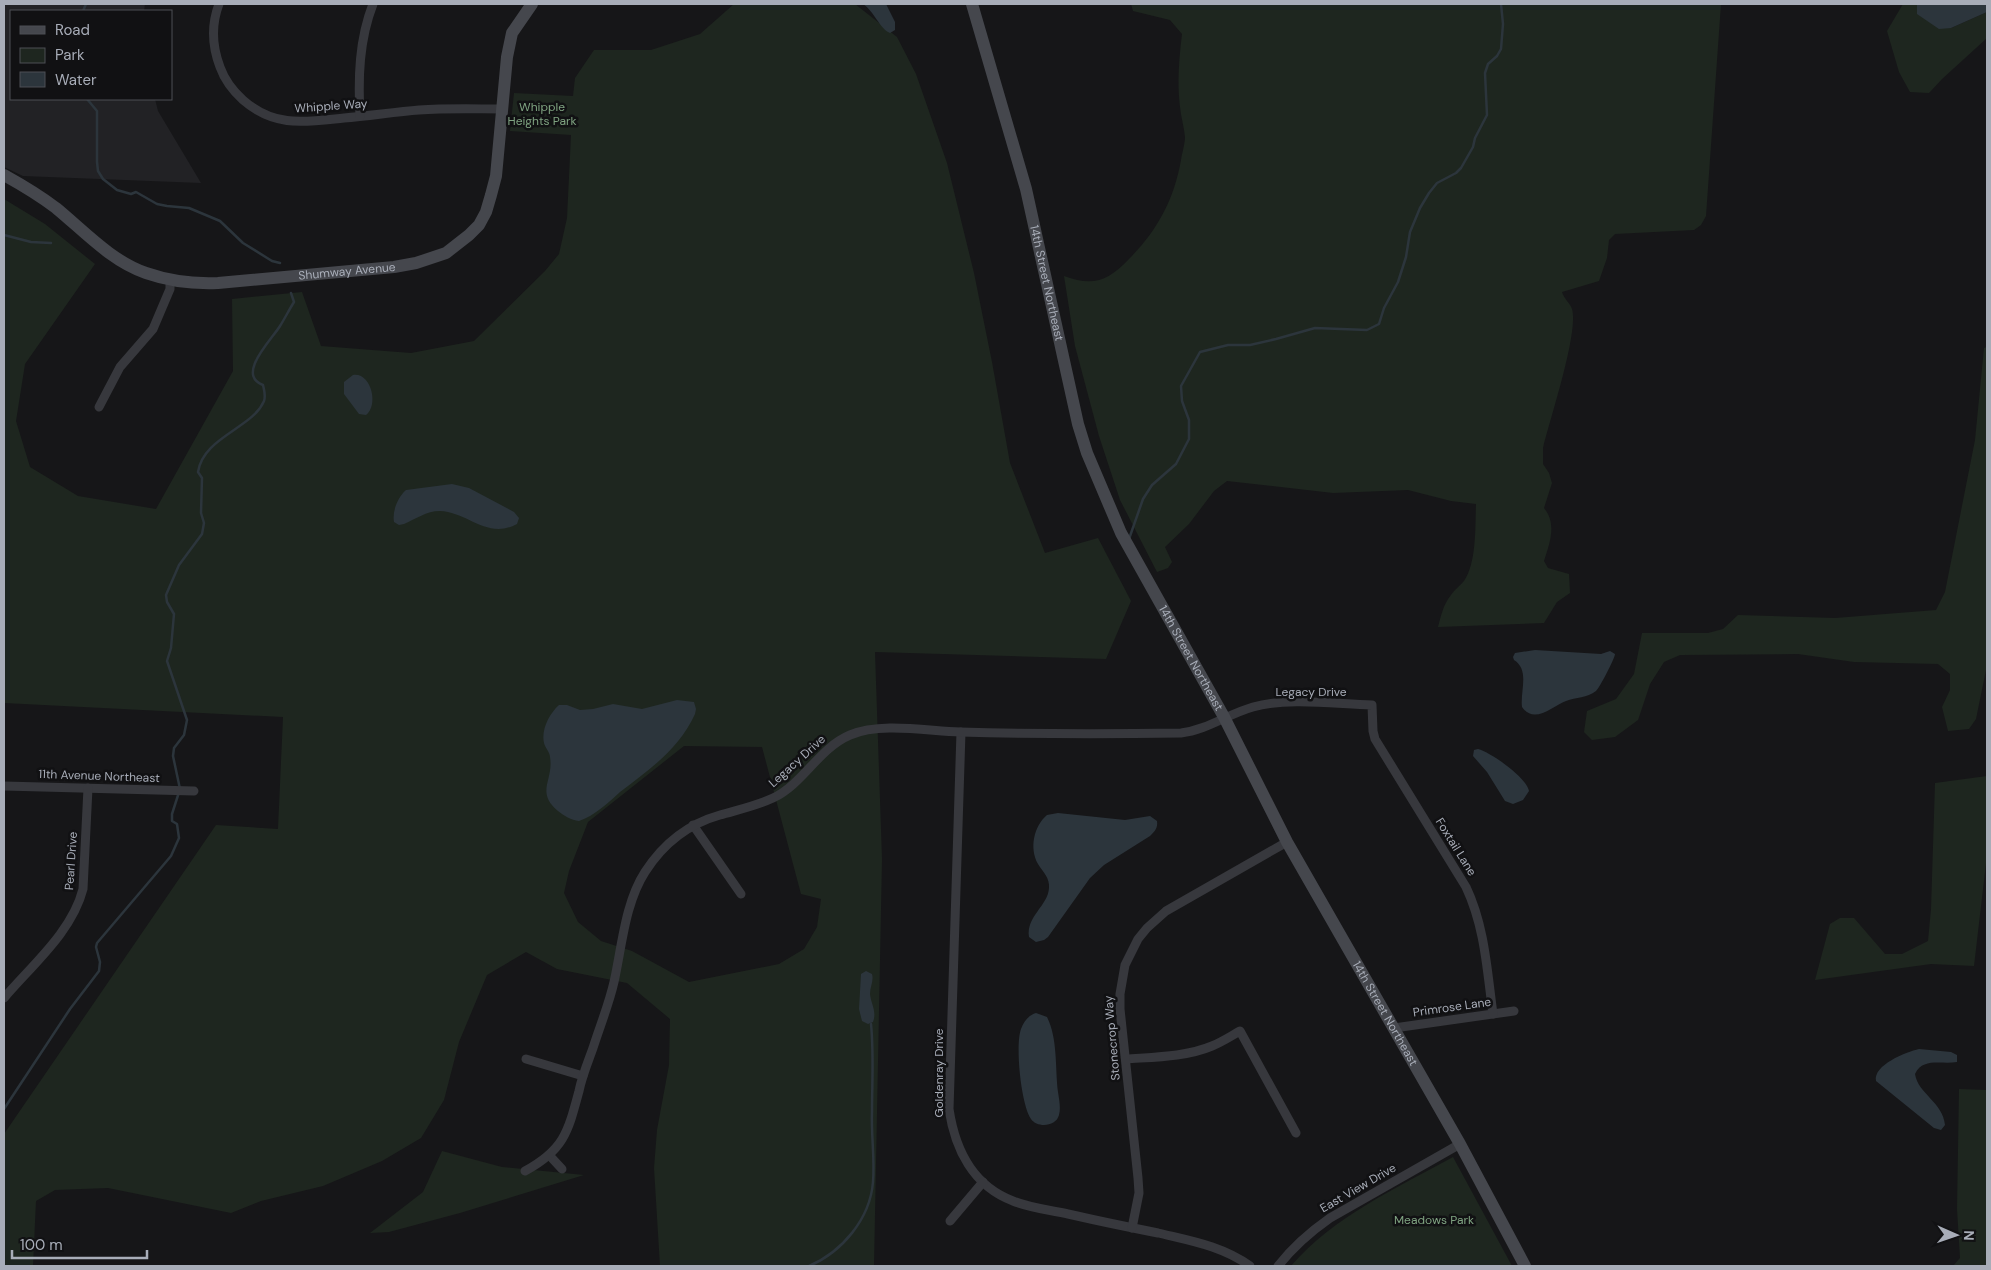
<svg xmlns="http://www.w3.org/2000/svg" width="1991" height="1270" viewBox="0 0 1991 1270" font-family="'DM Sans',sans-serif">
<rect width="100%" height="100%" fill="#161618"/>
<path fill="#222225" d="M4,4H145L144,11H11V99H155L158,111L201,183L23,176L4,167Z"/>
<g fill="#1e261f" fill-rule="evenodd">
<path d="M734,4H855L897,37L916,74L947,163L974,273L992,362L1010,463L1045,553L1098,538L1131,601L1106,659L875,652L882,859L874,1266H660L654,1168L657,1130L669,1065L670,1019L627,983L557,969L526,952L487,975L459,1042L444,1100L421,1138L382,1161L323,1186L261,1201L231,1213L108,1188L55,1190L36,1201L33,1266H4V1134L216,825L278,829L283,717L4,703V199L45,224L95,264L25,364L16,421L30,467L78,496L156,509L233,371L232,299L302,292L321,346L411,353L474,341L545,271L559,254L567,218L571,135L510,131L514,93L573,96L575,78L594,50H651L700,34ZM684,746L762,747L801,894L821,899L817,927L804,949L779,964L689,982L632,951L601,941L578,922L564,893L569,871L588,822Z"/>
<path d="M1131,4H1721L1706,216L1701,225L1694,230L1615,234L1609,240L1607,258L1599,281L1562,292C1564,299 1570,303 1572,309C1579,332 1550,419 1543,448V464L1549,473L1552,483L1544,508C1557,524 1550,542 1544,561L1548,568L1569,574L1570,593L1557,602L1544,623L1438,627C1441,616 1443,605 1451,595C1454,590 1460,586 1464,581C1477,562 1475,526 1476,504L1451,501L1408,490L1333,493L1227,481L1214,491L1189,524L1165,547L1172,562L1168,568L1157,572L1120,500L1099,436L1075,346L1064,276C1093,287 1108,281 1129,259C1157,231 1174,200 1181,160C1182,153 1185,144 1185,137C1184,127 1181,117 1180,107C1177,82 1179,59 1182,34L1170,20L1133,11Z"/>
<path d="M1903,4H1917L1918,14L1951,28L1987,12V38L1942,79L1929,93L1910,92L1899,72L1887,31Z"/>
<path d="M1987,347V665L1976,719L1969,729L1948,731L1942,707L1950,690V674L1938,664L1854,662L1798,654L1680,655L1664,662L1650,684L1638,720L1615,737L1592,740L1584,732L1587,711L1616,699L1634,674L1642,633H1708L1723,629L1738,615L1835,618L1936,610L1945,592L1975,440L1984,348Z"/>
<path d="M1987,776V855L1974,966L1931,964L1815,980L1830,924L1840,918H1854L1885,954H1902L1928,941L1931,909L1935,783Z"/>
<path d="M1959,1089L1987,1090V1266H1953L1960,1258L1957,1209Z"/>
<path d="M442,1151L502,1167L584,1175L460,1213L389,1232L370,1233L423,1192Z"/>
<path d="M1453,1157L1512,1266H1291C1334,1216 1397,1188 1453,1157Z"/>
</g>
<g fill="#2c353c">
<path d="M863,4H886L895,22V30L890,33C880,29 874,11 863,4Z"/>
<path d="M1917,4H1987V12L1951,28L1939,29L1917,14Z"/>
<path d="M353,375C371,372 379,405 366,415L359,414L344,394V382Z"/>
<path d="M452,484L469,488L514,512L519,518L517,524C487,540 468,512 440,511C426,511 416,519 404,524L399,525L394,522C392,511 398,497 406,490Z"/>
<path d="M1535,650L1601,654L1610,651L1615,654C1615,658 1599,689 1596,691C1587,698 1576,697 1566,701C1553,706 1534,725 1522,707C1520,691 1530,670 1514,660L1513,657L1515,653Z"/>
<path d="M677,700L694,702L696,709L695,714C679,749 649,770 620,792C608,803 594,816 579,821C571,820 564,816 558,811C535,792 554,780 550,757C550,752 545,748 544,743C541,730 549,714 559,705H567L580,710L593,709L613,704L642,709Z"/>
<path d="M1478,749C1492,753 1527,778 1529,791L1523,800L1513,804L1505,801L1487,772L1473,756L1474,750Z"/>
<path d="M1058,813L1125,820L1150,816L1157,821C1158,828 1155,831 1150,836L1104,865L1090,878L1048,937L1044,940L1036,942L1029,937C1026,916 1048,906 1049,888C1050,878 1043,872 1038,864C1029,848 1034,826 1047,815Z"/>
<path d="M866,971L872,974C874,981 870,987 870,994C871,1004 877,1011 873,1022L868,1024L862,1021L859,1009L861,974Z"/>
<path d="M1036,1013L1047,1017C1058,1039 1055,1068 1058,1092C1059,1099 1061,1108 1059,1115C1056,1127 1037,1128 1031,1119C1021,1105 1015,1045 1021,1029C1024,1021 1029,1015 1036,1013Z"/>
<path d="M1919,1049L1951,1052L1957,1055V1062C1942,1065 1923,1057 1915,1074C1918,1094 1943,1102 1945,1125L1941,1130L1934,1128L1876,1081C1873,1065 1906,1052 1919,1049Z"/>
</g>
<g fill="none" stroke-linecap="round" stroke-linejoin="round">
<g stroke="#2c353c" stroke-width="2.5">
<path d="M83,11L86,4"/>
<path d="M87,99L97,111V162L98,171L103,179L117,190L131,194L136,192L157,204L167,206L189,208L220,221L243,243L272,261L280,263"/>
<path d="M4,235L31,242L51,243"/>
<path d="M1129,539L1143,499L1152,485L1176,464L1189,439V420L1182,401L1181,386L1200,352L1228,345H1250L1276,339L1315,328L1367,330L1379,324L1384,308L1398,282L1406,257L1410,232L1420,208L1429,193L1437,183L1456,173L1461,168L1473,147L1475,138L1487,115L1485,73L1488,64L1497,56L1501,49L1503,24L1501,4"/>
<path d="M4,1109L70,1009L99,971L100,962L96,947L97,943L171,856L179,838L177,824L172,821V814L180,789L173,756L174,748L184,735L187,720L167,661L171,648L174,614L167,602L166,595L179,565L202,534L204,523L201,513L202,478L198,472C203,437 253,428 264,401C266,395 264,390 263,385C235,375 273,338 280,326C285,318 289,310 294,302L291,293"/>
<path d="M809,1266C842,1252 870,1219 873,1182C875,1159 871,1135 872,1112C872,1083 874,1054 871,1024"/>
</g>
<g stroke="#37383d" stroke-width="9">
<path d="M219,4C211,25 212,46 220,67C225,81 232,90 243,100C275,128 305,122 344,118C369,116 394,112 419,110C447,108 475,109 503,109"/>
<path d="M360,116C358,78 359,40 373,4"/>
<path d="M99,407L120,367L153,329L170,289V279"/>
<path d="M961,732L949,1109C955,1149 973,1186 1013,1201C1030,1208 1050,1210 1068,1214C1098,1221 1128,1227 1158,1233C1191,1241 1222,1246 1250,1266"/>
<path d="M4,786L194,791"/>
<path d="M693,825L741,894"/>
<path d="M4,998C32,965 72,932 83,889L88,788"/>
<path d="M1394,1028L1514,1011"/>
<path d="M526,1059L583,1076"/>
<path d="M1126,1059C1154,1057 1186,1057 1212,1046C1222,1042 1231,1036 1240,1031L1296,1133"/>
<path d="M549,1155L562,1169"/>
<path d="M525,1171C564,1150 568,1132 579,1091C582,1076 588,1062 593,1048C600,1026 609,1004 614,982C622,946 625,903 645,872C663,844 688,824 720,815C737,810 756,806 773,798C803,784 819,748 850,735C881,722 927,731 960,732C1033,734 1107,734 1181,733C1207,730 1228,714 1253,707C1289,697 1335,704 1372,705L1373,731L1375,739L1466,887C1485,927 1487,971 1493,1014"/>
<path d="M950,1221L983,1182"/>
<path d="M1132,1228L1139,1193L1138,1178L1120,1009V994L1125,965L1138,939L1147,928L1166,911L1287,842"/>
<path d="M1278,1266C1293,1247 1310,1232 1330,1218L1460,1144"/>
</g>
<g stroke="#45474d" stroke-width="12">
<path id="s1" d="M972,4L1026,189L1078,424L1087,453L1121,533L1224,717L1287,842L1460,1144L1525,1266"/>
<path id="s2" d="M4,175C22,185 39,195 56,208C84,231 111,261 146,273C169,281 194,284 218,283L394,267L416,263L446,253L469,235L479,225L486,212L491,195L496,176L507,57L512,33L532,4"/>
</g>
</g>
<g text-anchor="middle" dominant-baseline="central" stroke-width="5" stroke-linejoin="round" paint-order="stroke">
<g font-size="12" fill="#a8adb8" stroke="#111113">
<text transform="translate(331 106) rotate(-4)">Whipple Way</text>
<text stroke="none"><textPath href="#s2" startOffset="376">Shumway Avenue</textPath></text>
<text stroke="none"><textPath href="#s1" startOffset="289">14th Street Northeast</textPath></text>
<text stroke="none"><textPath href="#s1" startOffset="694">14th Street Northeast</textPath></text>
<text x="1311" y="692">Legacy Drive</text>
<text transform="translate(797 761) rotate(-42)">Legacy Drive</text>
<text transform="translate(99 776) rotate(2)">11th Avenue Northeast</text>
<text transform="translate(1456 847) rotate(58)">Foxtail Lane</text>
<text transform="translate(71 861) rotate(-86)">Pearl Drive</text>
<text transform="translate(1452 1007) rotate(-8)">Primrose Lane</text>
<text stroke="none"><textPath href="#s1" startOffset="1099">14th Street Northeast</textPath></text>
<text transform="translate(1112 1038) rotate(-95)">Stonecrop Way</text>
<text transform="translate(939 1073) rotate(-90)">Goldenray Drive</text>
<text transform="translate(1358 1188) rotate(-30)">East View Drive</text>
</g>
<g font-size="12" fill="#7fa381" stroke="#111113">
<text x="542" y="107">Whipple<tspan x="542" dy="14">Heights Park</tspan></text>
<text x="1434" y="1220">Meadows Park</text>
</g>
</g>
<rect width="1991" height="1270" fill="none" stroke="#a8adb8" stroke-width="10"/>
<rect x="10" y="10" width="162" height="90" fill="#111113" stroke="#4d4f55"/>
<rect x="20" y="26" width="25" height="8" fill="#45474d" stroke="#4d4f55"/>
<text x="55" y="35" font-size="15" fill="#a8adb8">Road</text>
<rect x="20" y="48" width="25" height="15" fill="#1e261f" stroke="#4d4f55"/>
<text x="55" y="60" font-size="15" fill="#a8adb8">Park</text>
<rect x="20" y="72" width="25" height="15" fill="#2c353c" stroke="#4d4f55"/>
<text x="55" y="85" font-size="15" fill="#a8adb8">Water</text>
<g transform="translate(1956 1235) rotate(92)" stroke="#111113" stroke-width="4" paint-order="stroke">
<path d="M0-4L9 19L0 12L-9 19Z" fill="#a8adb8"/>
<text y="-8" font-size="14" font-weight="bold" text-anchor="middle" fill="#a8adb8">N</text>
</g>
<path d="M12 1250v8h135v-8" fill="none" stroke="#a8adb8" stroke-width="2.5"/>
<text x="20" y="1250" font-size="15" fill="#a8adb8" stroke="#111113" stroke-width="4" paint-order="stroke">100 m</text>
</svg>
